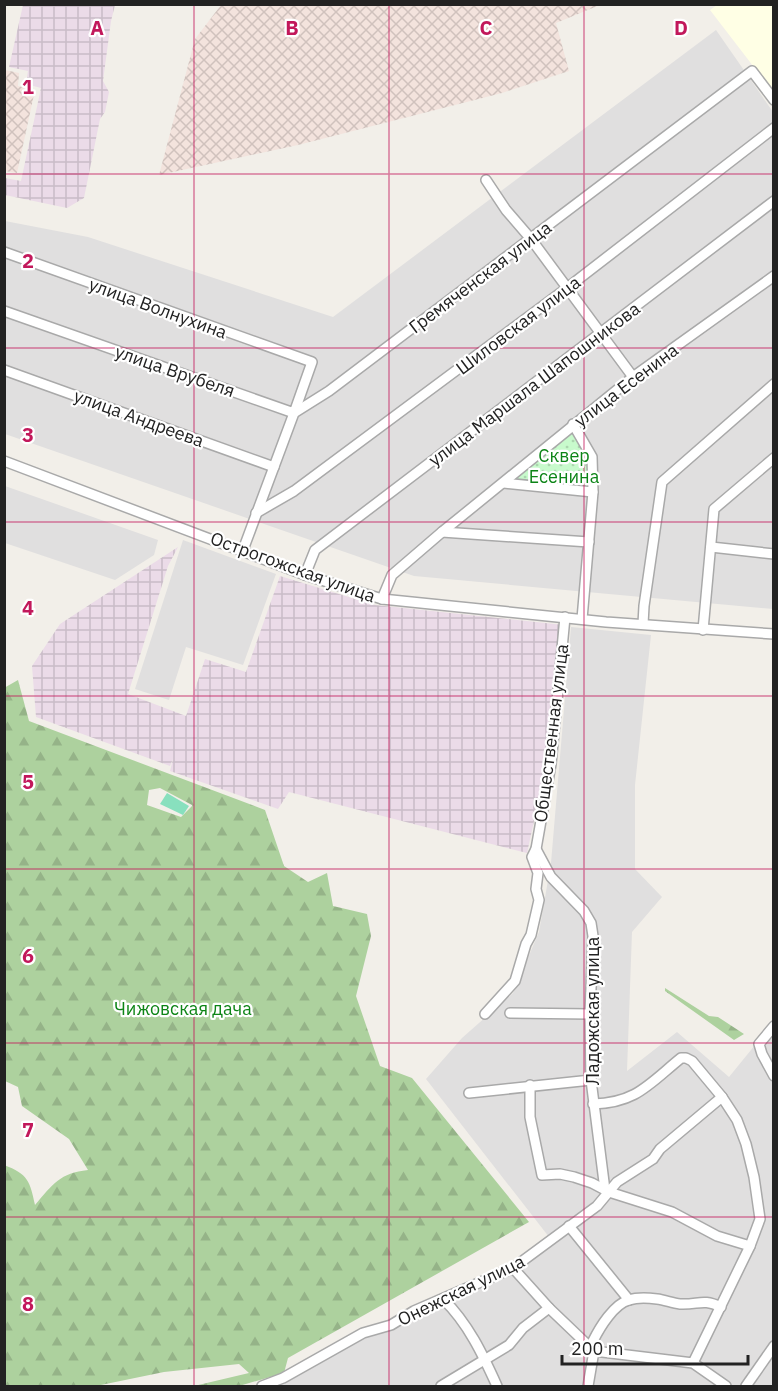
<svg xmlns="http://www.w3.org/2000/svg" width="778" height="1391" viewBox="0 0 778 1391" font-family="'IBM Plex Sans',sans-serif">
<defs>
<pattern id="industrial-grid" width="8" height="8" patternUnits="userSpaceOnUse" patternTransform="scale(1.5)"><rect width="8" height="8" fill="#ebdbe8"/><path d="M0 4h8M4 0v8" fill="none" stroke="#c9bcc7"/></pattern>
<pattern id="military-cross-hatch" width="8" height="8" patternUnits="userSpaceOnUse" patternTransform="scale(1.5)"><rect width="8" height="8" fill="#f3e3dd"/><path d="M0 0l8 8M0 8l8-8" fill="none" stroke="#d0c2bd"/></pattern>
<pattern id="forest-firs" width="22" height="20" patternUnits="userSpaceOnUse" patternTransform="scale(1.5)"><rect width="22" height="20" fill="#add19e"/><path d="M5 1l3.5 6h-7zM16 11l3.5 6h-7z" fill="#95b388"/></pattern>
<pattern id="park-dots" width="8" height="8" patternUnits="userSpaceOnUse" patternTransform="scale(1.5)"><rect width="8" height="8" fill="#c8facc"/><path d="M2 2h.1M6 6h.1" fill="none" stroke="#acd6af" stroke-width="1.8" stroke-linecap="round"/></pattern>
</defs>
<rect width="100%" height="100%" fill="#f2efe9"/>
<g fill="#e0dfdf">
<path d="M716,30L773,112V609L414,576L5,434V221L88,237L333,317Z"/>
<path d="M5,486L158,540L154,555L115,580L5,543Z"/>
<path d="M183,540L276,574L243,665L186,647L169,700L135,689Z"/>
<path d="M571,627L651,635L635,785V869L662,897L632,932L627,1071L677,1032L729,1077L773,1023V1386H258L519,1259L549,1237L426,1079L462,1038L513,993L539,932L551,863Z"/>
</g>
<g fill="url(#industrial-grid)">
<path d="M23,5H115L111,21L103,81L109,92L105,112L100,119L84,198L67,208L5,195V178L21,181L41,88L26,84L28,71L9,67Z"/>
<path d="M178,547L168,566L128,694L186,716L205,659L246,672L280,576L375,605L564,625L555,711L541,789L527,853L289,792L278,809L170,771L173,759L170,766L36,717L32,666L60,624Z"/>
</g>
<path fill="#ffffe5" d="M717,5H773V92L710,10Z"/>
<g fill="url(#military-cross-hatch)">
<path d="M221,5V4L600,5L556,23L569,71L502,93L298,145L159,175L195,39Z"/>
<path d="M5,70L19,73L18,86L35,90L17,173L5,171Z"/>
</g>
<g fill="url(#forest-firs)" fill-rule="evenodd">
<path d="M18,680L29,721L265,810L284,866L308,882L327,873L333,906L367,914L371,936L356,996L380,1066L412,1078L529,1222L288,1358L284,1373L239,1386H194L249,1373L239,1364L164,1372L96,1386H5L4,1165C28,1174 30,1181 35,1205C53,1184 60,1173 88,1170L69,1139L22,1106L18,1087L5,1081L4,688ZM160,788L192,805V806L181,817L147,805L149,790Z"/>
<path d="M665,988L709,1016L718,1017L744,1034L734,1040L665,991Z"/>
</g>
<path fill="url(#park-dots)" d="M574,433L588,463L590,490L511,482L569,434Z"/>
<path fill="#88e0be" d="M167,793L189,806L183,815L160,804Z"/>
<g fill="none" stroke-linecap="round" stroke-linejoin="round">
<defs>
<g id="minor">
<path d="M486,180L506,210L531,239L633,377"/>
<path d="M4,252L312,362L294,413L4,311"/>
<path d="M4,370L274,467"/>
<path d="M573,424L592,457L593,492L582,619"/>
<path d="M4,461L305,575L382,599L606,622L774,634"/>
<path d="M504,483L593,492"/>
<path d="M256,513L294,491L567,288L774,128"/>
<path d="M442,532L589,542"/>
<path d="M711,547L774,554"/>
<path d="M243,550L294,413L329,391L752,71L774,100"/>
<path d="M305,575L315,550L774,201"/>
<path d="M382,599L392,575L442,532L633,377L774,276"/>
<path d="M643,624L644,606L662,482L774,384"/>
<path d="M703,630L714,509L774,458"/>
<path d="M536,849L551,877L584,911L591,923L593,936L590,1014L591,1080L605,1190"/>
<path d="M510,1013L590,1014"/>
<path d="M485,1014L515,981L526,944L531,935L539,900L536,889L538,873L532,857L536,849L551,764L565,617"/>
<path d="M774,1026L759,1044L762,1054L774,1076"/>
<path d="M530,1085V1117L542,1175L560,1174L574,1177L592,1183L609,1192L672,1212L717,1236L750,1246"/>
<path d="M469,1093L591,1080"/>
<path d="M593,1104C636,1103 649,1084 681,1058H686L692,1061L722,1097L737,1120L746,1144L754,1177L760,1219L750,1246L693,1363"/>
<path d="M569,1226L629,1300"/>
<path d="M513,1268L549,1308L594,1351L693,1363L726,1386"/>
<path d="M443,1299C468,1323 483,1355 497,1386"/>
<path d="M262,1386L283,1378L363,1333L391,1325L414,1311L513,1268L597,1206L617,1182L653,1159L660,1149L722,1097"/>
<path d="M441,1386L509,1345L523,1328L549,1308"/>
<path d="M588,1386L594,1351L593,1341C600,1327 614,1304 629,1300C638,1297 649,1298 657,1299C665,1300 672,1303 680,1304C699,1305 702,1298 721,1307"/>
<path d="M746,1386L774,1346"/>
</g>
</defs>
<use href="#minor" stroke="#a9a9a9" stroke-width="12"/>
<use href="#minor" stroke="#fff" stroke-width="9"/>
</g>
<path fill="none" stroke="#c2185b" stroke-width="1.5" stroke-opacity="0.55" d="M194,4V1386M389,4V1386M584,4V1386M4,174H774M4,348H774M4,522H774M4,696H774M4,869H774M4,1043H774M4,1217H774"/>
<g text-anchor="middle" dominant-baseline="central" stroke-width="4.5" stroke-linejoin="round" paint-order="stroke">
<g font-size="18" fill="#222" stroke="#fff">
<text transform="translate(480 277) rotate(-37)">Гремяченская улица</text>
<text transform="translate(158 308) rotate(20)">улица Волнухина</text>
<text transform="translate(518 325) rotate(-37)">Шиловская улица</text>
<text transform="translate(175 371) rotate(19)">улица Врубеля</text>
<text transform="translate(534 384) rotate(-37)">улица Маршала Шапошникова</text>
<text transform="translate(626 385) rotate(-37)">улица Есенина</text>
<text transform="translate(139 418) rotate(20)">улица Андреева</text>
<text transform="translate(293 567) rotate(20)">Острогожская улица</text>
<text transform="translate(551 733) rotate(-83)">Общественная улица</text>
<text transform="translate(592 1011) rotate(-90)">Ладожская улица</text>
<text transform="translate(461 1290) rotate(-26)">Онежская улица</text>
</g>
<g font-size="18" fill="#0c8416" stroke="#fff">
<text x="564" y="455">Сквер<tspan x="564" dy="21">Есенина</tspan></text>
<text x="183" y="1008">Чижовская дача</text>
</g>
</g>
<g font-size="20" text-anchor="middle" font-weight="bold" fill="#c2185b" stroke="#fff" stroke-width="4.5" stroke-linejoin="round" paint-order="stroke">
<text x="97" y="35">A</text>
<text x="292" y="35">B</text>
<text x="486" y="35">C</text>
<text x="681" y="35">D</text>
<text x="28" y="94">1</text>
<text x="28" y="268">2</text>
<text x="28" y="442">3</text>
<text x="28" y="615">4</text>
<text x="28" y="789">5</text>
<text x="28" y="963">6</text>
<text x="28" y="1137">7</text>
<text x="28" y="1311">8</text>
</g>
<rect width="778" height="1391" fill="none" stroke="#222222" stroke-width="12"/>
<path d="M562 1355v9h186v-9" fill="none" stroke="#222222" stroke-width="3"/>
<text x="571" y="1355" font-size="18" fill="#222222" stroke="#ffffff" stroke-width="4.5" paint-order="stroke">200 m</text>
</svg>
